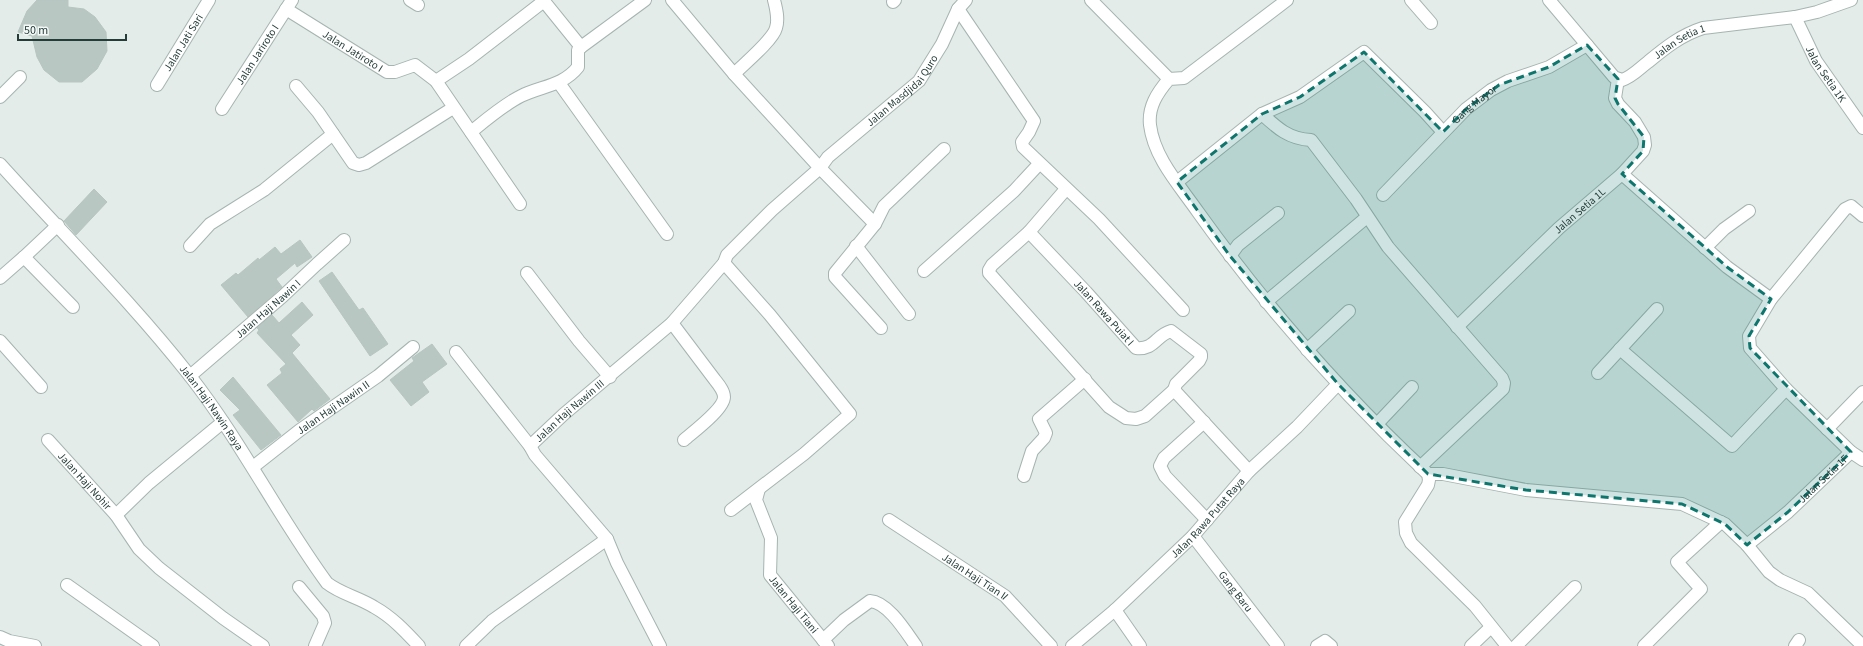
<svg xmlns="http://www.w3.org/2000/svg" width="1863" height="646" viewBox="0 0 1863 646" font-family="'Source Sans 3',sans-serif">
<rect width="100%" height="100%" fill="#e3ece9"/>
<g fill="#b9c7c3" stroke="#b6c6c1">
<path d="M37,0H68V7L84,9L95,17L106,32L107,51L97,69L82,82H59L44,70L37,57L32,36L18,32L27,11Z"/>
<path d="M94,189L107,202L76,235L64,221Z"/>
<path d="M300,240L312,257L297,267L295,263L276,279L282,287L248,317L221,285L236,273L238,275L258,258L259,260L275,247L281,254Z"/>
<path d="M332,272L359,310L363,308L388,344L370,356L319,281Z"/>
<path d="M302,302L313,315L291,335L300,345L292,353L330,399L314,411L312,409L298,422L267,385L282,373L280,369L286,364L257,333L259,330L257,328L272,315L279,323Z"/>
<path d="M432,344L447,364L422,382L429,392L411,406L390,380L414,361L412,358Z"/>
<path d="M233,377L281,435L261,450L233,415L240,410L220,390Z"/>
</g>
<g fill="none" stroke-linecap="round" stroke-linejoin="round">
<defs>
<g id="minor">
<path d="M410,0L418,5"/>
<path d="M543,0L581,47"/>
<path d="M672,0L734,74L820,168L875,224"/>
<path d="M1091,0L1169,79"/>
<path d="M1287,0L1184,78L1169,79C1157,93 1148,107 1150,125C1154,158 1180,186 1198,212C1266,307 1342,394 1428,474L1429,480L1428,485L1405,522L1406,533L1411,543L1475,606L1507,646"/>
<path d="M1411,0L1431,23"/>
<path id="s1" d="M1549,0L1614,77L1622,80C1632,77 1640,68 1648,62C1665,48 1681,35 1703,28L1795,17L1817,12L1851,0"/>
<path d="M893,2L895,0"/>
<path id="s2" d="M286,9L387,72H395L415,65L436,81L520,204"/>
<path d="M958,9L1034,121L1029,132L1022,142L1023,147L1099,219L1183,310"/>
<path id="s3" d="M1795,17L1816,61L1863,128"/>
<path d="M734,74C744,64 773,40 776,28C779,19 776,8 774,0"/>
<path d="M436,81L469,59L544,1"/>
<path d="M559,83L667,234"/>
<path id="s4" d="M157,85L209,0"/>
<path d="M296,86L318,112L353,163L359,165L366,163L453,108"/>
<path d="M0,97L20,77"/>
<path id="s5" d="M222,109L292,0"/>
<path d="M1262,114C1277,128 1289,139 1311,140L1356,199L1388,247L1502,378L1504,383L1503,389L1420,467"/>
<path d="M471,132C487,119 503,105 521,96C541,86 563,86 578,67V50L581,47L645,0"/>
<path id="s6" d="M0,164C63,234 131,301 190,376C241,441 278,516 327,583C341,594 358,597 374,607C392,617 405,631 419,646"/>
<path d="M1622,174L1727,267L1771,299"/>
<path d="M1177,182L1262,114L1300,97L1364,52L1425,112L1443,132"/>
<path id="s7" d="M1066,189L1029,232L1086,292L1136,348C1155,350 1156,335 1171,331L1201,354V357L1199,361L1176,384L1174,390"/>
<path id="s8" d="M1383,195L1466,109L1491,90L1508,81L1549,67L1587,45"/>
<path d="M1863,216L1851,206L1845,209L1771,299L1749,336L1750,348L1786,389L1851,452L1863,460"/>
<path d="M1029,232L992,265L989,270V273L1109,407L1126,418L1136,419L1145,416L1174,390L1249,471"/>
<path d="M190,246L210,224L264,190L333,134"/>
<path d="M856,246L909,314"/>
<path d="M1705,248L1724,229L1749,211"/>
<path d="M1230,256L1238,245L1278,213"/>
<path d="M24,257L73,307"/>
<path d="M724,263L770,315L850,414L804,454L731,510"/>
<path d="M924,271L1014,191L1039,164"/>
<path d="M527,273L579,341L610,377"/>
<path d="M0,278L24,257L58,225"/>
<path d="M1266,302L1367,217"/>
<path d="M672,323L715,380C719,385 724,391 724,397C724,409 693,432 684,440"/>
<path id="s9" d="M1457,327L1559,228L1622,174L1643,151L1645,145L1644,137L1635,122L1618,104L1615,98L1618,79"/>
<path d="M881,328L835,277V273L875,224L884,206L944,149"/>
<path d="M0,341L41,387"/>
<path d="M1620,349L1732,446L1786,389"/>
<path d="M1307,350L1349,311"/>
<path d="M456,352L530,446L535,455L607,539L617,563L660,646"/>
<path d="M1598,373L1657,309"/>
<path id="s10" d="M190,376L283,296L317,264L344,240"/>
<path d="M1204,422L1164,458L1160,466L1165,476L1207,520"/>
<path d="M1377,424L1412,387"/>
<path d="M1827,429L1863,392"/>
<path id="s11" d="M48,440L116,515L139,549L159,568L223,618L263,646"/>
<path id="s12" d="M530,446L564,414L672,323L724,263L727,255L772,210L820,168L828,157L919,81L942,44L958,9L966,0"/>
<path id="s13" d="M253,467L300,430L378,376L413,347"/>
<path d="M1428,474H1443L1526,490L1682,504L1725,524L1747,545L1769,572L1780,580L1808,593L1863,646"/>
<path d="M1024,476L1032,451L1044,438L1046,433L1039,419L1085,379"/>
<path id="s14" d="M759,489L756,500L771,538L770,575L828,646"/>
<path d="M116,515L149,483L223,422"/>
<path id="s15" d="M889,520L1005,596L1051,646"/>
<path id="s16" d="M1193,536L1278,646"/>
<path id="s17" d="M1747,545L1788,512L1851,452"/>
<path d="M67,585L153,646"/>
<path d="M299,587L323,616L325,623L315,646"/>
<path d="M1115,610L1140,646"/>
<path d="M0,637L9,641L35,646"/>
<path d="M823,640L844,620L870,601C888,602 906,632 916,646"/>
<path d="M466,646L492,621L607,539"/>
<path id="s18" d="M1072,646L1115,610L1193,536L1249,471L1297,427L1338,384"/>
<path d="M1317,646L1325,641L1331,646"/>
<path d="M1471,646L1491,627"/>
<path d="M1516,646L1575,587"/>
<path d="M1644,646L1701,589L1677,562L1721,522"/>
<path d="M1795,646L1799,640"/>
</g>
</defs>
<use href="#minor" stroke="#a6b4b1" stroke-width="14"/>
<use href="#minor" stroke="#fff" stroke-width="12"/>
</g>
<path fill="#0f766e" fill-opacity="0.2" stroke="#0f766e" stroke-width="3" stroke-dasharray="8 5" stroke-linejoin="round" d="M1587,45L1618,79L1615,98L1618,104L1644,137L1643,151L1622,174L1727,267L1771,299L1749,336L1750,348L1851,452L1788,512L1747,545L1725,524L1682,504L1526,490L1428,474L1338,384L1230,256L1177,182L1262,114L1300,97L1364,52L1443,132L1466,109L1499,85L1549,67Z"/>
<g text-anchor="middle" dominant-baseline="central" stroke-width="3.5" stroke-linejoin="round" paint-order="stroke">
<g font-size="11" fill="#243d39" stroke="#f4f9f7">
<text stroke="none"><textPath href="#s4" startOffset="50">Jalan Jati Sari</textPath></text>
<text stroke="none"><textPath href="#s1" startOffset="179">Jalan Setia 1</textPath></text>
<text stroke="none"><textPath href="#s2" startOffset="79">Jalan Jatiroto I</textPath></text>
<text stroke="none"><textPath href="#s5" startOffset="65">Jalan Jariroto I</textPath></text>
<text stroke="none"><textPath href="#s3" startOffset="65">Jalan Setia 1K</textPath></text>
<text stroke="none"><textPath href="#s12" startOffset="517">Jalan Masdjidai Quro</textPath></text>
<text stroke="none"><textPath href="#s8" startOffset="129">Gang Mayor</textPath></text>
<text stroke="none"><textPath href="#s9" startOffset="169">Jalan Setia 1L</textPath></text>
<text stroke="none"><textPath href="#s10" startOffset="103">Jalan Haji Nawin I</textPath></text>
<text stroke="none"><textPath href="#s7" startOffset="167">Jalan Rawa Puiat I</textPath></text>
<text stroke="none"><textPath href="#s6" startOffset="323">Jalan Haji Nawin Raya</textPath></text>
<text stroke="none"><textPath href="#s13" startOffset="100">Jalan Haji Nawin II</textPath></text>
<text stroke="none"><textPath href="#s12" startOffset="53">Jalan Haji Nawin III</textPath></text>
<text stroke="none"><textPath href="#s17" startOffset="101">Jalan Setia 1F</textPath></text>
<text stroke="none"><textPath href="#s11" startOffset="55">Jalan Haji Nohir</textPath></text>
<text stroke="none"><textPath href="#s18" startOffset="187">Jalan Rawa Putat Raya</textPath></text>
<text stroke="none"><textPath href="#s15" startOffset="103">Jalan Haji Tian II</textPath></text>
<text stroke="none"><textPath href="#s16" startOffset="70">Gang Baru</textPath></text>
<text stroke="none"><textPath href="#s14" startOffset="127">Jalan Haji Tiani</textPath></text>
</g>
</g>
<path d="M18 34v6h108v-6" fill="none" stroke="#243d39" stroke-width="2"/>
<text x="24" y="34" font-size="12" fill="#243d39" stroke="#f4f9f7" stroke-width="3" paint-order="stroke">50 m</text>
</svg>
